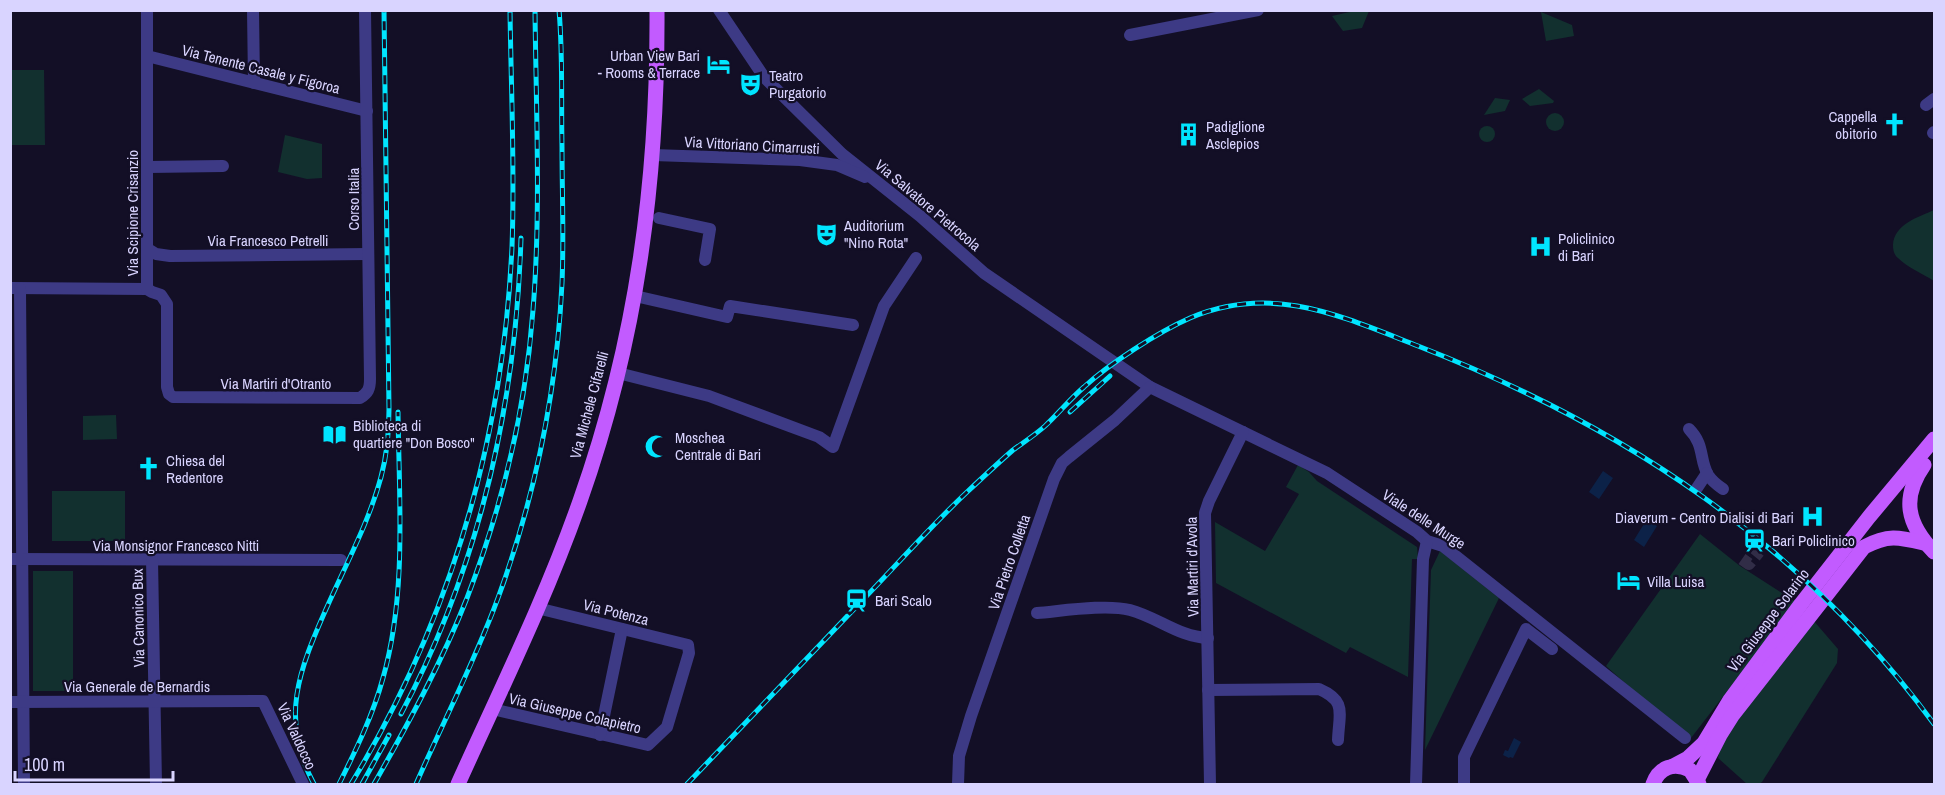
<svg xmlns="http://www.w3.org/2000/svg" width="1945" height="795" viewBox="0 0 1945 795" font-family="'Archivo Narrow',sans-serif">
<rect width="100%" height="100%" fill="#130f26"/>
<g fill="#12302f">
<path d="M1354,11H1369L1362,28L1343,31L1332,16Z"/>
<path d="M1541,12L1572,25L1574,36L1546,41Z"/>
<path d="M10,70H44L45,145H11Z"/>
<path d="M1539,89L1554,101L1553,103L1530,106L1522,99Z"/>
<path d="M1495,98L1510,100L1505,111L1484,115Z"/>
<circle cx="1555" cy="122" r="9"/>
<circle cx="1487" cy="134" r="8"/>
<path d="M285,135L322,144V178L307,179L278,172Z"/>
<path d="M1934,210V281C1923,274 1907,267 1898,258C1894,255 1893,250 1893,245C1894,224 1919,217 1934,210Z"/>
<path d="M116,415L117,439L83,440V416Z"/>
<path d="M1298,465L1309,472L1317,481L1417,547L1418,559H1412L1408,677L1350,647L1346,653L1216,583L1215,522L1265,551L1299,494L1286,487Z"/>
<rect x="52" y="491" width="73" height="50"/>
<path d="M1700,534L1740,566L1796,602L1691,738L1654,709L1606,666Z"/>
<path d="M1440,551L1499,598L1425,750L1431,570Z"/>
<rect x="33" y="571" width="40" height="120"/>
<path d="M1813,620L1838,649L1837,663L1762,782L1759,784H1747L1718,758L1721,743Z"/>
</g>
<g fill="#0c2248">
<path d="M1603,471L1613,478L1599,499L1589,492Z"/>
<path d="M1647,519L1657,526L1644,547L1634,540Z"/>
<path d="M1514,738L1521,742L1513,758L1510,757L1509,758L1503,755L1505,750L1508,751Z"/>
</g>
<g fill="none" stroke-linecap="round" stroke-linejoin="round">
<path stroke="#312d47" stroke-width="12" stroke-dasharray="12 6" stroke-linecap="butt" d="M1742,559L1749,564L1759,552"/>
<g stroke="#3d3a85" stroke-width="12">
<path d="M253,10L254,83"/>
<path d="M719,10L764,77L842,154L920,216L984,273L1150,387L1327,473L1417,532L1427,541L1443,546L1685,738"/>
<path d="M1130,35L1258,10"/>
<path d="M147,56L367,111"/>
<path d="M1926,105L1934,99"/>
<path d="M1933,133L1934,132"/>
<path d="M653,155L800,160L837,165L865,177"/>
<path d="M148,167L223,166"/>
<path d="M659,218L710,229L705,260"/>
<path d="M148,249L156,254L170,256L368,254"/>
<path d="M10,288L147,289L152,292L161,295L167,304V387L169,394L173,397L360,398C368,393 370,389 370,379L365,10"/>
<path d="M20,289L24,784"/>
<path d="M147,289V10"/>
<path d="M635,296L727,317L730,306L853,325"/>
<path d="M618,373L709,396L819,437L833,447L884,306L916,258"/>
<path d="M1689,429C1705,445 1699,459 1708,475C1712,481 1717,485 1723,489"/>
<path d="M1697,488L1707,473"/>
<path d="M10,559L341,560"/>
<path d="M152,559L156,784"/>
<path d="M1037,613C1062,611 1106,604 1130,610C1157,617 1179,637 1208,638"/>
<path d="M1208,690L1319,689C1347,701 1339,713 1338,740"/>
<path d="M10,702L263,701L303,784"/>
<path d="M492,709L648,745L667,727L689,653L688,645L537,608"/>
<path d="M600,735L622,629"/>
<path d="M958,784L959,756L971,716L1054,479L1062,463L1069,457L1115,420L1150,387"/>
<path d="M1210,784L1205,513L1209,501L1243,432"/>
<path d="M1416,784L1423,559L1427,541"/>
<path d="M1464,784V757L1526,629L1552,649"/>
</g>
<g stroke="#c25bff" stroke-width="15">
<path d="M1924,465C1901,498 1907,524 1934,552"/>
<path d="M1673,766L1688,758L1704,743L1730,700L1801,604L1869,517L1934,439"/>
<path d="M1697,780L1720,735L1732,716L1864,547C1888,534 1899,537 1924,543"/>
<path d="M458,784C500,691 546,598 580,501C637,340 658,180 657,10"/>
<path d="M1653,784C1659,767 1674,762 1690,770L1699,784"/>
</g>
<defs>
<g id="rail">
<path d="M1070,412L1110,376"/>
<path d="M401,714C479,567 516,404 521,238"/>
<path d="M314,784C279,719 299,670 327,607C346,564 369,522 381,477C387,455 389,432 389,409L384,10"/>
<path d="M339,784C356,750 373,715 383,678C407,593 399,500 398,412"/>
<path d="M351,784C451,619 503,440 512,247C515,168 511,89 510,10"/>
<path d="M362,784L389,735"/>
<path d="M374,784C408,724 442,662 467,598C502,507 526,407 533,310C541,211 536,110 535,10"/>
<path d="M416,784C443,722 475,661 498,598C535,497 557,389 562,283C564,237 562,192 562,147C561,101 563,55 559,10"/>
<path d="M687,784C743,725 800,666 856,607C893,569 928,529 966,493C982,478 997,464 1013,450C1024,442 1035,435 1045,426C1058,414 1070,399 1084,387C1109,364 1158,332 1190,318C1272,283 1341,316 1418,346C1624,426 1802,544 1934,724"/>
</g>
</defs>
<use href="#rail" stroke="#00e5ff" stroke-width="5"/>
<use href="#rail" stroke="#130f26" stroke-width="3" stroke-dasharray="9" stroke-linecap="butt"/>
</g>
<defs>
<symbol id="hotel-bare" viewBox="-9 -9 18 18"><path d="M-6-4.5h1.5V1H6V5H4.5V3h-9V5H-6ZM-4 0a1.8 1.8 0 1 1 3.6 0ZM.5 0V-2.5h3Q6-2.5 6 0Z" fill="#00e5ff" stroke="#130f26" stroke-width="2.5" paint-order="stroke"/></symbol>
<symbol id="theatre-bare" viewBox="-9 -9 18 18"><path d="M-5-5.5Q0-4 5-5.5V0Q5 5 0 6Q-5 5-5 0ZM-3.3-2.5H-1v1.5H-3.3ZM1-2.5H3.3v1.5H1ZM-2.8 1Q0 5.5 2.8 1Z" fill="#00e5ff" stroke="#130f26" stroke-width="2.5" paint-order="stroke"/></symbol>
<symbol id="church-bare" viewBox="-9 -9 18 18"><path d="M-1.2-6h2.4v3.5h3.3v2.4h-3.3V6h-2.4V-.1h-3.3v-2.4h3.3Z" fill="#00e5ff" stroke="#130f26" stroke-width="2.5" paint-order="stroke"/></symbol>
<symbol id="building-bare" viewBox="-9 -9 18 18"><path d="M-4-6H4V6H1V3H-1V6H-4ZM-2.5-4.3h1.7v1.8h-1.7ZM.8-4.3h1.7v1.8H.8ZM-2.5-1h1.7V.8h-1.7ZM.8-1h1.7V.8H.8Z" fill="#00e5ff" stroke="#130f26" stroke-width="2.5" paint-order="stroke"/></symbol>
<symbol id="hospital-bare" viewBox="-9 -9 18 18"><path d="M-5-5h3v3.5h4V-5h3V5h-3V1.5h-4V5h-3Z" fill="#00e5ff" stroke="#130f26" stroke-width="2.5" paint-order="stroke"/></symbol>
<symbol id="library-bare" viewBox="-9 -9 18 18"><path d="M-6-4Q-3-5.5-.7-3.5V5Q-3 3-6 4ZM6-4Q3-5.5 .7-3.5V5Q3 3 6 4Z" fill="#00e5ff" stroke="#130f26" stroke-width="2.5" paint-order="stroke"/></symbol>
<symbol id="mosque-bare" viewBox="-9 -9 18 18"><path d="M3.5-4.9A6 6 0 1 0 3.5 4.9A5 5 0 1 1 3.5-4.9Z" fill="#00e5ff" stroke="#130f26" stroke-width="2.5" paint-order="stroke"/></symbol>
<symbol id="station-bare" viewBox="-9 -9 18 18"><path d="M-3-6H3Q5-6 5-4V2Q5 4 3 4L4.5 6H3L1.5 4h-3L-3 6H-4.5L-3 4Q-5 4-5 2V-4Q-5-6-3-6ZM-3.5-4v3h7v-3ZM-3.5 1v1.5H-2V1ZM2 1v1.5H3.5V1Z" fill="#00e5ff" stroke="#130f26" stroke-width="2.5" paint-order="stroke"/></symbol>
</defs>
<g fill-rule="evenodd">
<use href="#hotel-bare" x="702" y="48" width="33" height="33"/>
<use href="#theatre-bare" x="734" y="68" width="33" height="33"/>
<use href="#church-bare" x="1878" y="108" width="33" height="33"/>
<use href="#building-bare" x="1172" y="118" width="33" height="33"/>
<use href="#theatre-bare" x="810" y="218" width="33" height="33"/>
<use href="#hospital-bare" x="1524" y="230" width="33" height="33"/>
<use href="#library-bare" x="318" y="418" width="33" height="33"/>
<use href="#mosque-bare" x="640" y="430" width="33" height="33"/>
<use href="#church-bare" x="132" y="452" width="33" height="33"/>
<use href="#hospital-bare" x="1796" y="500" width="33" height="33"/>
<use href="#station-bare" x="1738" y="524" width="33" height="33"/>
<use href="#hotel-bare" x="1612" y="564" width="33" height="33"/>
<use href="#station-bare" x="840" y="584" width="33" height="33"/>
</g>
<g text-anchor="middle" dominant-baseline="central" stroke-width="4.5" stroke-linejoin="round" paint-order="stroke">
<g font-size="15" fill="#d9d4ff" stroke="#130f26" text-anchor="start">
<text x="700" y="55" text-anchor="end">Urban View Bari<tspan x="700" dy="17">- Rooms &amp; Terrace</tspan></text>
<text x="769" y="75">Teatro<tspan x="769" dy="17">Purgatorio</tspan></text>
<text x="1877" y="116" text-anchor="end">Cappella<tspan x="1877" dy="17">obitorio</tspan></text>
<text x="1206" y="126">Padiglione<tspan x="1206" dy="17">Asclepios</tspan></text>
<text x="844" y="225">Auditorium<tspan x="844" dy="17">"Nino Rota"</tspan></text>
<text x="1558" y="238">Policlinico<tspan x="1558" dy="17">di Bari</tspan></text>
<text x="353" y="425">Biblioteca di<tspan x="353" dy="17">quartiere "Don Bosco"</tspan></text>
<text x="675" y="437">Moschea<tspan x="675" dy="17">Centrale di Bari</tspan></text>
<text x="166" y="460">Chiesa del<tspan x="166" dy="17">Redentore</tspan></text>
<text x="1794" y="517" text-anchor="end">Diaverum - Centro Dialisi di Bari</text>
<text x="1772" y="540">Bari Policlinico</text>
<text x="1647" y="581">Villa Luisa</text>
<text x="875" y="600">Bari Scalo</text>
</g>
<g font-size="15" fill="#d9d4ff" stroke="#130f26">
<text transform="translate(261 69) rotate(14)">Via Tenente Casale y Figoroa</text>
<text transform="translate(752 145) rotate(3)">Via Vittoriano Cimarrusti</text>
<text transform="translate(353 199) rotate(-90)">Corso Italia</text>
<text transform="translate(928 205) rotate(40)">Via Salvatore Pietrocola</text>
<text transform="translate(132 213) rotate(-90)">Via Scipione Crisanzio</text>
<text x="268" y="240">Via Francesco Petrelli</text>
<text x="276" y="383">Via Martiri d'Otranto</text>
<text transform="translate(589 405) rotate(-75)">Via Michele Cifarelli</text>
<text transform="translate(1424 519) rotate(33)">Viale delle Murge</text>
<text x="176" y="545">Via Monsignor Francesco Nitti</text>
<text transform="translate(1009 562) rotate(-71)">Via Pietro Colletta</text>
<text transform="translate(1192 567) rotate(-91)">Via Martiri d'Avola</text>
<text transform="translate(616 612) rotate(14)">Via Potenza</text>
<text transform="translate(138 618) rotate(-91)">Via Canonico Bux</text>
<text transform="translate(1768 620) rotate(-53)">Via Giuseppe Solarino</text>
<text x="137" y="686">Via Generale de Bernardis</text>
<text transform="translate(575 713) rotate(13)">Via Giuseppe Colapietro</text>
<text transform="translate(297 736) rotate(65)">Via Valdocco</text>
</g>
</g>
<rect width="1945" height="795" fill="none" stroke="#d9d4ff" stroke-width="24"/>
<path d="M15 771v9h158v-9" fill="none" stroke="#d9d4ff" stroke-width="3"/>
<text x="24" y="771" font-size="18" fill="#d9d4ff" stroke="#130f26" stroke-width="4.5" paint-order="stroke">100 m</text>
</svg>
